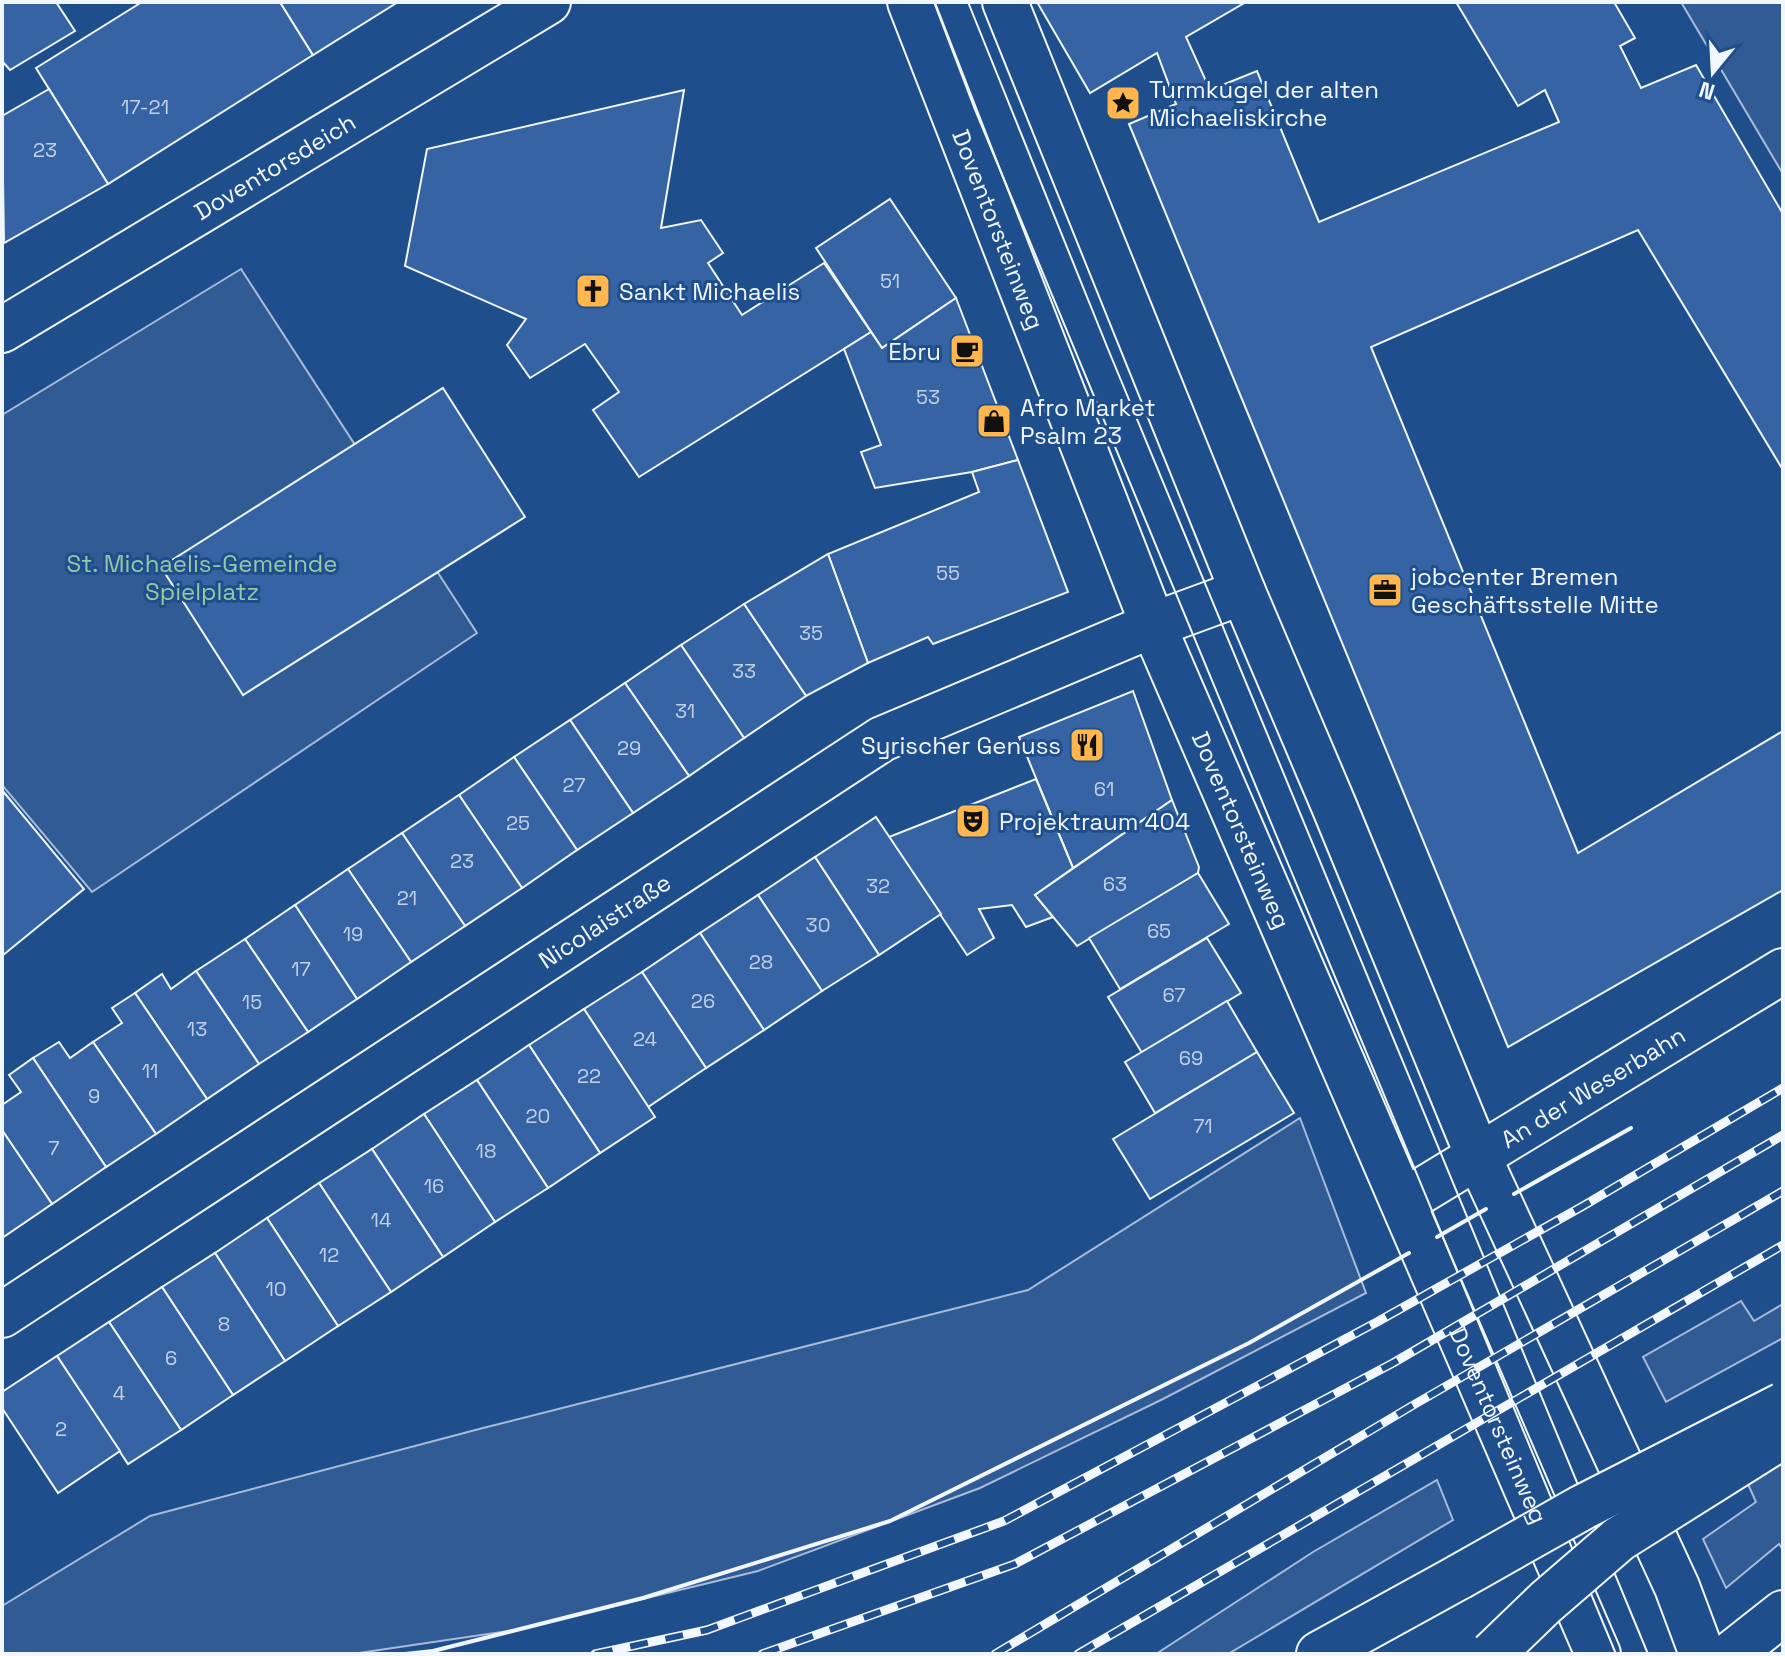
<svg xmlns="http://www.w3.org/2000/svg" width="1785" height="1656" viewBox="0 0 1785 1656" font-family="'Space Grotesk',sans-serif">
<rect width="100%" height="100%" fill="#1f4e8c"/>
<g fill="#305b95" stroke="#a8bbd7" stroke-width="2">
<path d="M1681,2H1783V174Z"/>
<path d="M241,269L477,633L92,892L2,785V415Z"/>
<path d="M1300,1118L1366,1293L1163,1399L980,1488L758,1571L515,1630L352,1654H2V1606L150,1516L483,1428L1028,1290Z"/>
<path d="M1741,1301L1754,1321L1783,1304V1338L1666,1402L1643,1357Z"/>
<path d="M1783,1459V1550L1779,1544L1726,1588L1703,1539L1756,1502L1747,1482Z"/>
<path d="M1437,1480L1453,1520L1228,1654H1156L1313,1552Z"/>
</g>
<g fill="#3563a3" stroke="#f2f6ff" stroke-width="2">
<path d="M2,2H56L75,31L10,70L2,61Z"/>
<path d="M142,2H280L313,55L108,184L36,68Z"/>
<path d="M280,2H398L313,55Z"/>
<path d="M1037,2H1246L1186,37L1210,90L1257,71L1319,222L1559,122L1545,90L1518,106L1456,2H1614L1635,38L1620,46L1641,88L1696,65L1783,214V470L1638,230L1371,347L1578,853L1783,731V890L1508,1047L1129,124L1176,104L1157,53L1090,93Z"/>
<path d="M49,89L108,184L4,243L2,116Z"/>
<path d="M684,90L661,228L701,220L723,253L708,263L742,315L824,263L871,332L639,477L593,410L619,392L585,344L530,378L507,345L526,319L405,266L427,149Z"/>
<path d="M890,199L956,298L882,348L816,248Z"/>
<path d="M956,298L1018,460L972,472L875,488L861,452L881,445L844,349L871,332L882,348Z"/>
<path d="M443,388L525,517L243,695L161,567Z"/>
<path d="M1018,460L1068,592L933,644L928,637L868,663L828,554L979,492L972,472Z"/>
<path d="M828,554L868,663L806,696L744,604Z"/>
<path d="M744,604L806,696L744,738L681,645Z"/>
<path d="M681,645L744,738L689,776L625,683Z"/>
<path d="M625,683L689,776L633,813L570,720Z"/>
<path d="M1133,691L1172,800L1073,868L1019,737Z"/>
<path d="M570,720L633,813L577,850L514,757Z"/>
<path d="M514,757L577,850L522,888L459,795Z"/>
<path d="M1036,779L1073,868L1035,895L1053,917L1026,927L1012,905L979,909L994,938L967,955L889,837Z"/>
<path d="M2,790L84,889L2,956Z"/>
<path d="M459,795L522,888L465,926L402,833Z"/>
<path d="M1172,800L1199,867L1198,873L1077,946L1035,895Z"/>
<path d="M876,817L941,914L879,955L815,857Z"/>
<path d="M402,833L465,926L411,962L348,869Z"/>
<path d="M815,857L879,955L822,991L758,895Z"/>
<path d="M348,869L411,962L357,999L295,905Z"/>
<path d="M1198,873L1229,924L1120,989L1089,938Z"/>
<path d="M758,895L822,991L764,1030L700,933Z"/>
<path d="M295,905L357,999L308,1032L245,939Z"/>
<path d="M700,933L764,1030L706,1068L642,972Z"/>
<path d="M1207,938L1241,993L1142,1053L1108,997Z"/>
<path d="M245,939L308,1032L259,1064L196,971Z"/>
<path d="M196,971L259,1064L207,1099L135,993L162,974L171,989Z"/>
<path d="M642,972L706,1068L648,1107L584,1009Z"/>
<path d="M135,993L207,1099L156,1134L93,1042L122,1023L112,1008Z"/>
<path d="M1227,1001L1257,1052L1155,1113L1125,1062Z"/>
<path d="M584,1009L655,1117L600,1153L529,1045Z"/>
<path d="M59,1042L70,1058L93,1042L156,1134L106,1167L33,1058Z"/>
<path d="M529,1045L600,1153L548,1188L477,1080Z"/>
<path d="M1257,1052L1294,1113L1150,1199L1113,1139Z"/>
<path d="M33,1058L106,1167L52,1204L2,1130V1105L21,1092L9,1075Z"/>
<path d="M477,1080L548,1188L495,1222L424,1114Z"/>
<path d="M424,1114L495,1222L443,1257L372,1149Z"/>
<path d="M2,1130L52,1204L2,1238Z"/>
<path d="M372,1149L443,1257L391,1292L319,1183Z"/>
<path d="M319,1183L391,1292L338,1326L267,1218Z"/>
<path d="M267,1218L338,1326L285,1361L215,1253Z"/>
<path d="M215,1253L285,1361L233,1395L162,1287Z"/>
<path d="M162,1287L233,1395L181,1430L109,1322Z"/>
<path d="M109,1322L181,1430L128,1464L57,1356Z"/>
<path d="M57,1356L120,1451L58,1493L2,1408V1392Z"/>
</g>
<g fill="none" stroke-linecap="round" stroke-linejoin="round">
<defs>
<g id="minor">
<path id="s1" d="M2,330L548,2"/>
<path id="s2" d="M1403,1202L1783,971"/>
<path id="s3" d="M2,1315L882,739L1153,625L1243,592"/>
</g>
<g id="tertiary">
<path id="s4" d="M910,2L1153,625L1598,1654"/>
<path d="M1005,2L1243,592L1334,806L1478,1156L1677,1587L1702,1654"/>
</g>
<g id="trunk">
<path d="M1319,1654L1459,1577"/>
<path d="M1731,1654L1783,1613"/>
</g>
</defs>
<use href="#minor" stroke="#f2f6ff" stroke-width="48"/>
<use href="#tertiary" stroke="#f2f6ff" stroke-width="48"/>
<use href="#trunk" stroke="#f2f6ff" stroke-width="48"/>
<use href="#minor" stroke="#1f4e8c" stroke-width="44"/>
<use href="#tertiary" stroke="#1f4e8c" stroke-width="44"/>
<use href="#trunk" stroke="#1f4e8c" stroke-width="44"/>
<g stroke="#f2f6ff" stroke-width="2">
<path d="M934,2L974,107L1616,1654"/>
<path d="M968,2L1108,349L1648,1654"/>
</g>
<defs>
<g id="rail">
<path d="M595,1654L707,1630L1004,1521L1377,1322L1583,1206L1783,1088"/>
<path d="M762,1654L1015,1564L1393,1363L1783,1135"/>
<path d="M995,1654L1410,1407L1783,1191"/>
<path d="M1078,1654L1783,1245"/>
</g>
</defs>
<use href="#rail" stroke="#f2f6ff" stroke-width="9"/>
<use href="#rail" stroke="#1f4e8c" stroke-width="6" stroke-dasharray="18" stroke-linecap="butt"/>
<defs>
<g id="trunk-bridge">
<path d="M1459,1577L1583,1507L1783,1405"/>
<path d="M1492,1654L1546,1602L1619,1539L1783,1436"/>
</g>
</defs>
<use href="#trunk-bridge" stroke="#f2f6ff" stroke-width="48" stroke-linecap="butt"/>
<use href="#trunk-bridge" stroke="#1f4e8c" stroke-width="44"/>
<g stroke="#f2f6ff" stroke-width="4">
<path d="M1514,1194L1631,1128"/>
<path d="M1437,1237L1486,1209"/>
<path d="M405,1654L433,1651L643,1598L890,1521L1249,1343L1409,1253"/>
</g>
</g>
<defs>
<symbol id="sight-square" viewBox="-11 -11 22 22"><rect x="-9" y="-9" width="18" height="18" rx="4" fill="#ffb74d" stroke="#1f4e8c"/><path d="M0-6L1.8-2.2L6-1.7L2.9 1.2L3.7 5.4L0 3.3L-3.7 5.4L-2.9 1.2L-6-1.7L-1.8-2.2Z" fill="#111"/></symbol>
<symbol id="church-square" viewBox="-11 -11 22 22"><rect x="-9" y="-9" width="18" height="18" rx="4" fill="#ffb74d" stroke="#1f4e8c"/><path d="M-1.2-6h2.4v3.5h3.3v2.4h-3.3V6h-2.4V-.1h-3.3v-2.4h3.3Z" fill="#111"/></symbol>
<symbol id="cafe-square" viewBox="-11 -11 22 22"><rect x="-9" y="-9" width="18" height="18" rx="4" fill="#ffb74d" stroke="#1f4e8c"/><path d="M-5.5-4.5H6V0H3Q3 3.5 0 3.5H-2.5Q-5.5 3.5-5.5 0ZM3-3.2v2h1.7v-2ZM-6 4.5H4V6H-6Z" fill="#111"/></symbol>
<symbol id="shop-square" viewBox="-11 -11 22 22"><rect x="-9" y="-9" width="18" height="18" rx="4" fill="#ffb74d" stroke="#1f4e8c"/><path d="M-5-2.5h2.3a2.7 3.5 0 0 1 5.4 0H5L5.5 6h-11ZM-1.5-2.5h3a1.5 2.3 0 0 0-3 0Z" fill="#111"/></symbol>
<symbol id="office-square" viewBox="-11 -11 22 22"><rect x="-9" y="-9" width="18" height="18" rx="4" fill="#ffb74d" stroke="#1f4e8c"/><path d="M-6-3h4V-5.5h4V-3h4V5H-6ZM-1-4.5V-3h2v-1.5ZM-6 0V1H6V0Z" fill="#111"/></symbol>
<symbol id="restaurant-square" viewBox="-11 -11 22 22"><rect x="-9" y="-9" width="18" height="18" rx="4" fill="#ffb74d" stroke="#1f4e8c"/><path d="M-5-6h1v4h1v-4h1v4h1v-4h1v5L-1.5 .5V6h-2V.5L-5-1ZM5-6V6H3V1.5H1.5Q1.5-4 5-6Z" fill="#111"/></symbol>
<symbol id="theatre-square" viewBox="-11 -11 22 22"><rect x="-9" y="-9" width="18" height="18" rx="4" fill="#ffb74d" stroke="#1f4e8c"/><path d="M-5-5.5Q0-4 5-5.5V0Q5 5 0 6Q-5 5-5 0ZM-3.3-2.5H-1v1.5H-3.3ZM1-2.5H3.3v1.5H1ZM-2.8 1Q0 5.5 2.8 1Z" fill="#111"/></symbol>
</defs>
<g fill-rule="evenodd">
<use href="#sight-square" x="1103" y="83" width="40" height="40"/>
<use href="#church-square" x="573" y="271" width="40" height="40"/>
<use href="#cafe-square" x="947" y="331" width="40" height="40"/>
<use href="#shop-square" x="974" y="401" width="40" height="40"/>
<use href="#office-square" x="1365" y="570" width="40" height="40"/>
<use href="#restaurant-square" x="1067" y="725" width="40" height="40"/>
<use href="#theatre-square" x="953" y="801" width="40" height="40"/>
</g>
<g text-anchor="middle" dominant-baseline="central" stroke-width="6" stroke-linejoin="round" paint-order="stroke">
<g font-size="20" fill="#c3d1e8">
<text x="145" y="107">17-21</text>
<text x="45" y="150">23</text>
<text x="890" y="281">51</text>
<text x="928" y="397">53</text>
<text x="948" y="573">55</text>
<text x="811" y="633">35</text>
<text x="744" y="671">33</text>
<text x="685" y="711">31</text>
<text x="629" y="748">29</text>
<text x="574" y="785">27</text>
<text x="1104" y="789">61</text>
<text x="518" y="823">25</text>
<text x="462" y="861">23</text>
<text x="1115" y="884">63</text>
<text x="878" y="886">32</text>
<text x="407" y="898">21</text>
<text x="818" y="925">30</text>
<text x="1159" y="931">65</text>
<text x="353" y="934">19</text>
<text x="761" y="962">28</text>
<text x="301" y="969">17</text>
<text x="1174" y="995">67</text>
<text x="703" y="1001">26</text>
<text x="252" y="1002">15</text>
<text x="197" y="1029">13</text>
<text x="645" y="1039">24</text>
<text x="1191" y="1058">69</text>
<text x="150" y="1071">11</text>
<text x="589" y="1076">22</text>
<text x="94" y="1096">9</text>
<text x="538" y="1116">20</text>
<text x="1203" y="1126">71</text>
<text x="54" y="1148">7</text>
<text x="486" y="1151">18</text>
<text x="434" y="1186">16</text>
<text x="381" y="1220">14</text>
<text x="329" y="1255">12</text>
<text x="276" y="1289">10</text>
<text x="224" y="1324">8</text>
<text x="171" y="1358">6</text>
<text x="119" y="1393">4</text>
<text x="61" y="1429">2</text>
</g>
<g font-size="24" fill="#f2f6ff" stroke="#1f4e8c" text-anchor="start">
<text x="1149" y="89">Turmkugel der alten<tspan x="1149" dy="28">Michaeliskirche</tspan></text>
<text x="619" y="291">Sankt Michaelis</text>
<text x="941" y="351" text-anchor="end">Ebru</text>
<text x="1020" y="407">Afro Market<tspan x="1020" dy="28">Psalm 23</tspan></text>
<text x="1411" y="576">jobcenter Bremen<tspan x="1411" dy="28">Geschäftsstelle Mitte</tspan></text>
<text x="1061" y="745" text-anchor="end">Syrischer Genuss</text>
<text x="999" y="821">Projektraum 404</text>
</g>
<g font-size="24" fill="#f2f6ff" stroke="#1f4e8c">
<text stroke="none"><textPath href="#s1" startOffset="318">Doventorsdeich</textPath></text>
<text stroke="none"><textPath href="#s4" startOffset="244">Doventorsteinweg</textPath></text>
<text stroke="none"><textPath href="#s4" startOffset="892">Doventorsteinweg</textPath></text>
<text stroke="none"><textPath href="#s3" startOffset="720">Nicolaistraße</textPath></text>
<text stroke="none"><textPath href="#s2" startOffset="222">An der Weserbahn</textPath></text>
<text stroke="none"><textPath href="#s4" startOffset="1540">Doventorsteinweg</textPath></text>
</g>
<g font-size="24" fill="#97c8a6" stroke="#1f4e8c">
<text x="202" y="563">St. Michaelis-Gemeinde<tspan x="202" dy="28">Spielplatz</tspan></text>
</g>
</g>
<rect width="1785" height="1656" fill="none" stroke="#f2f6ff" stroke-width="8"/>
<g transform="translate(1713 72) rotate(198)" stroke="#1f4e8c" stroke-width="6" paint-order="stroke">
<path d="M0-6L14 30L0 20L-14 30Z" fill="#f2f6ff"/>
<text y="-12" font-size="22" font-weight="bold" text-anchor="middle" fill="#f2f6ff">N</text>
</g>
</svg>
